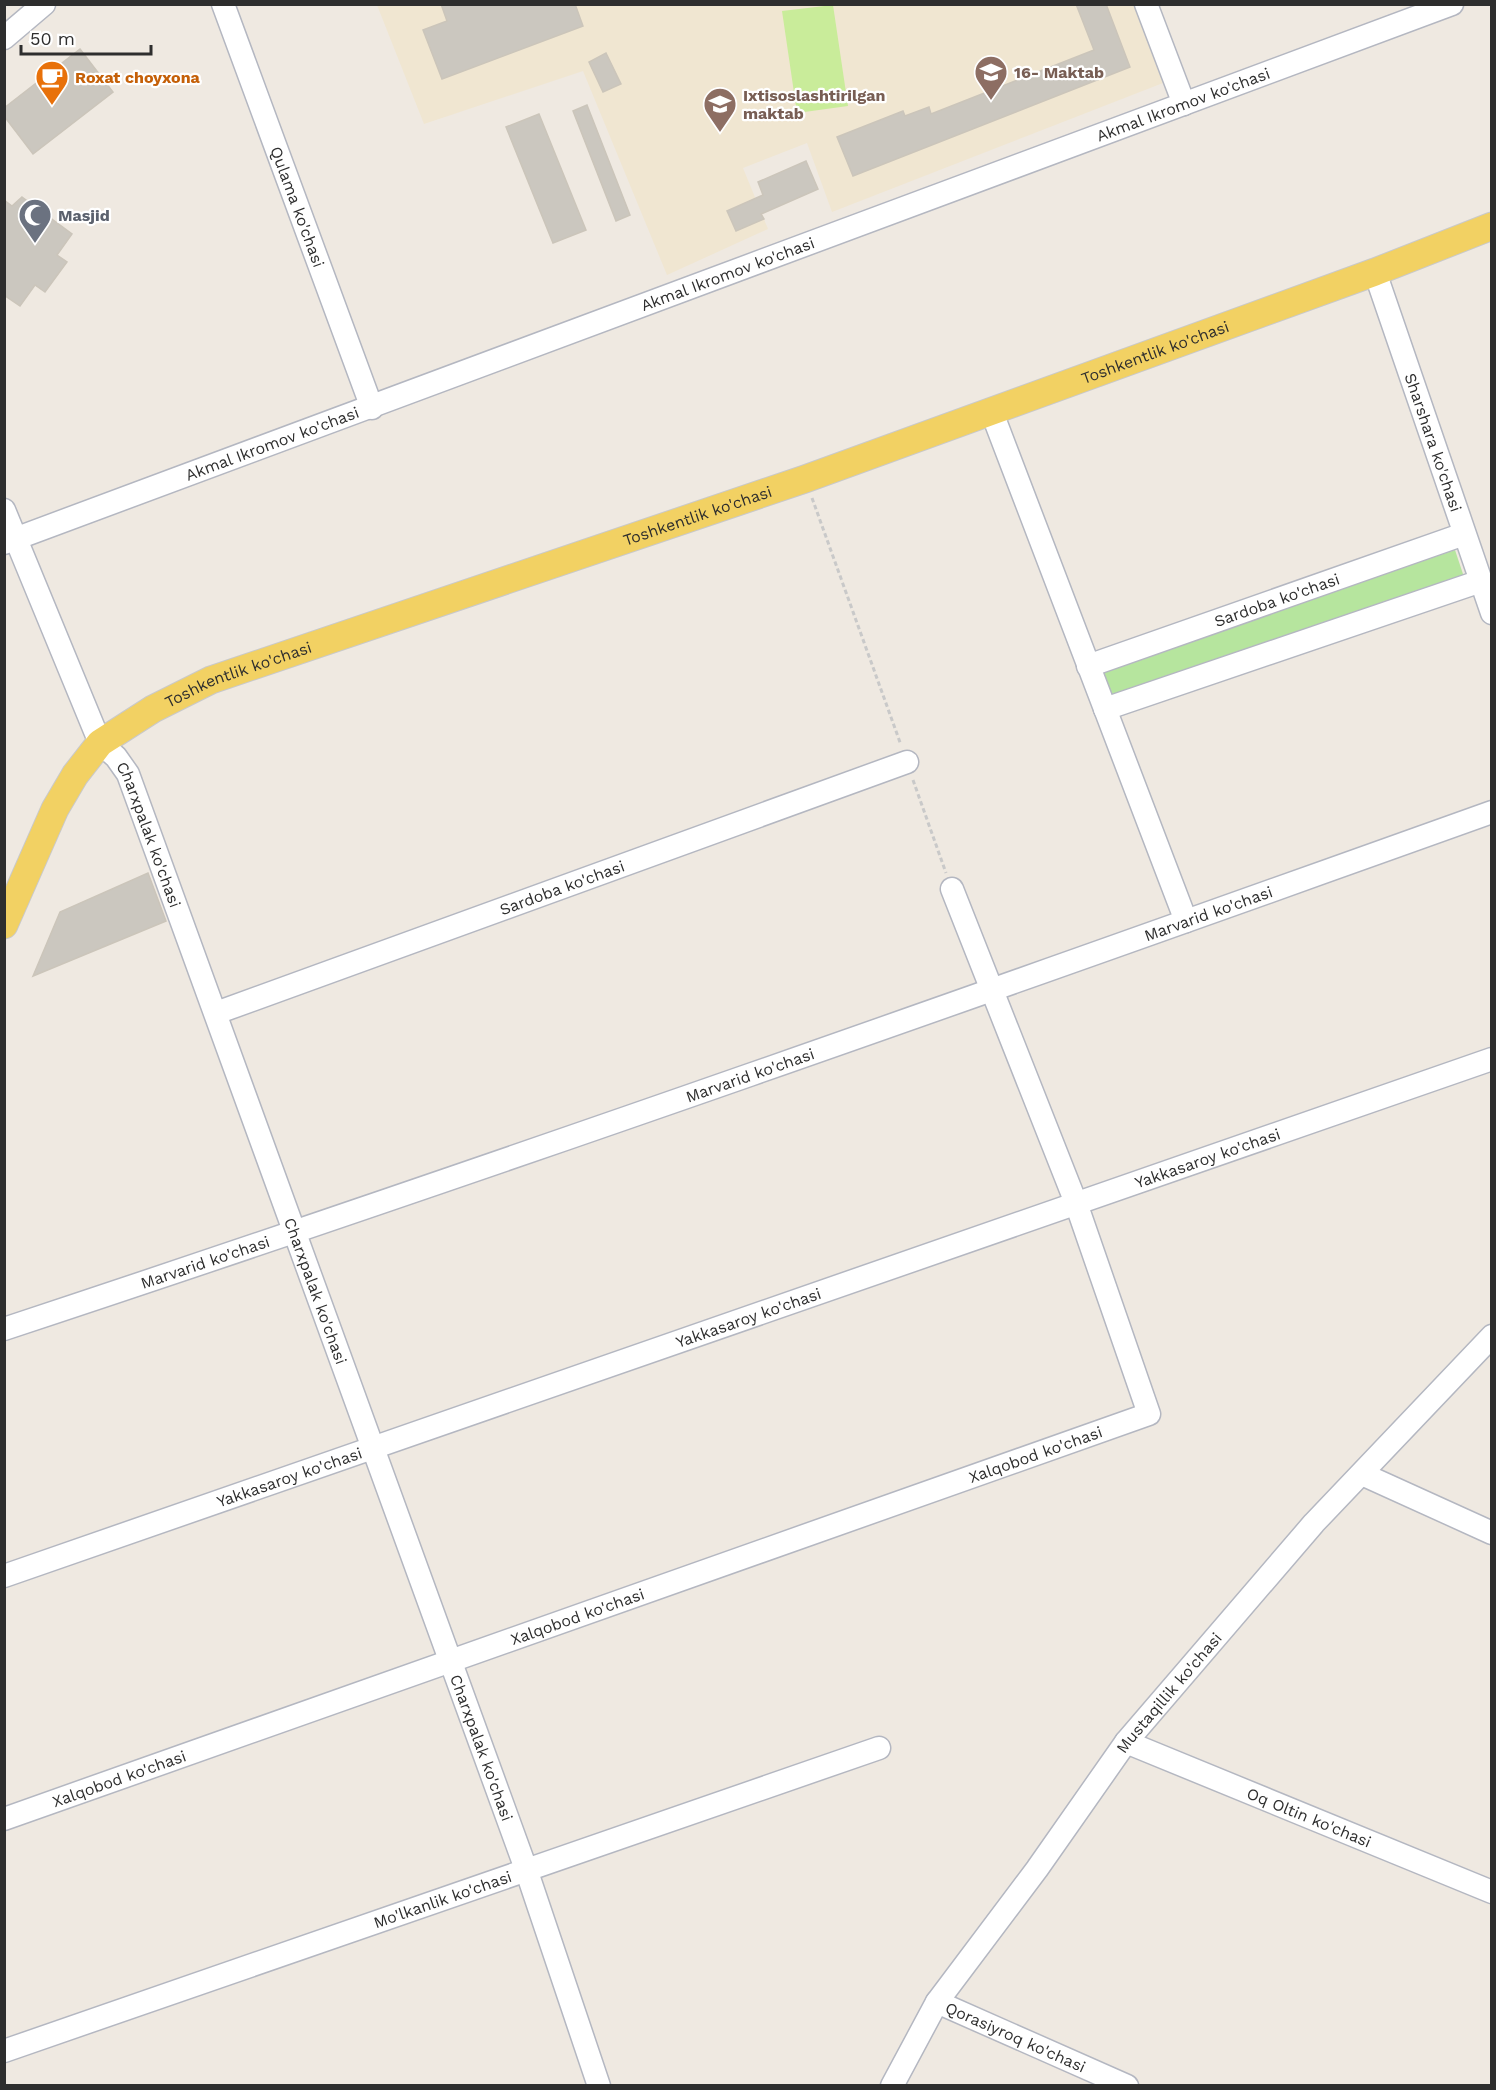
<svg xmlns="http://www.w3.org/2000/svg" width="1496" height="2090" viewBox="0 0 1496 2090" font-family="'Work Sans',sans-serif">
<rect width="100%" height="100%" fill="#efe9e1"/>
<path fill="#f0e6d1" d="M377,5H1134L1163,83L832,212L807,143L743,168L768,229L667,275L583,71L424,124Z"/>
<path fill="#b6e59e" d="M1455,550L1464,577L1110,695L1101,668Z"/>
<path fill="#c9ec9a" d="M833,5L848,106L797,113L782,11Z"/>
<g fill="#cbc7bf" stroke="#cbc5ba" stroke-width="1.5">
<path d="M441,4H575L583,26L442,79L423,30L447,21Z"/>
<path d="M1076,4H1106L1130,67L853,176L837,137L903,111L905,116L929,107L931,114L1094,50Z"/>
<path d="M80,49L113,92L33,154L4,116V108Z"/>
<path d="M606,53L621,84L603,92L589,62Z"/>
<path d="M587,105L630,215L616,221L573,111Z"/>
<path d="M539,114L586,230L553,243L506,127Z"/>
<path d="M806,161L818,189L761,214L764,219L736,231L727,211L763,195L758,182Z"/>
<path d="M22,197L72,234L57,255L67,262L45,292L35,285L20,306L4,295V200L12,206Z"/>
<path d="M148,873L166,921L33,976L60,912Z"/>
</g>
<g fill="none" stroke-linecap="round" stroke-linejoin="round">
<defs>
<g id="minor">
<path id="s1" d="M223,4L372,408"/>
<path d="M1146,4L1184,104"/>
<path d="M4,38L44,4"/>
<path id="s2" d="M1375,272L1492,613"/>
<path d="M991,410L1186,921"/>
<path id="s3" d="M4,510L100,743L116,757L128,774L526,1869L599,2086"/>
<path id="s4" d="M4,543L1452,4"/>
<path id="s5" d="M1088,666L1464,534"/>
<path d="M1105,709L1481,581"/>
<path id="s6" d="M216,1013L907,762"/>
<path id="s7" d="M4,1329C503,1164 997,989 1492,812"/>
<path d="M1362,1474L1492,1533"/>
<path id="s8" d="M4,1576L1492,1059"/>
<path id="s9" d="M1126,1742L1492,1892"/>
<path id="s10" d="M4,1819L1149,1414L1076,1203L952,889"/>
<path id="s11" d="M937,2002L1127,2086"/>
<path id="s12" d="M4,2051L879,1748"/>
<path id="s13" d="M892,2086L937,2002L1037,1869L1126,1742L1314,1523L1492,1336"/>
</g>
<g id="major">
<path id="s14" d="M4,925L55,809L75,775L100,743L153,709L211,680L805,479L1375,272L1492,226"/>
</g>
</defs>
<use href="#minor" stroke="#b4b7c1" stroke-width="25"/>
<use href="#major" stroke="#c9c9c9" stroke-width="29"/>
<g stroke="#c9c9c9" stroke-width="3" stroke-dasharray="4.5 3" stroke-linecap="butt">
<path d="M812,498L901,745"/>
<path d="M913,780L946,873"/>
</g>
<use href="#minor" stroke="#fff" stroke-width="22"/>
<use href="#major" stroke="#f2d163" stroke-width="27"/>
</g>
<defs>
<symbol id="school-pin" viewBox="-11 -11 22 30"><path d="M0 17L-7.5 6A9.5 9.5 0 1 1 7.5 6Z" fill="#8d6e63" stroke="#fff"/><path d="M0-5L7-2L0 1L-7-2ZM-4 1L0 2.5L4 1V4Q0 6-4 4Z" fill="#fff"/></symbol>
<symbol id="cafe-pin" viewBox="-11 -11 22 30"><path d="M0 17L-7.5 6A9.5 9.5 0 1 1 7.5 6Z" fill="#e8710a" stroke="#fff"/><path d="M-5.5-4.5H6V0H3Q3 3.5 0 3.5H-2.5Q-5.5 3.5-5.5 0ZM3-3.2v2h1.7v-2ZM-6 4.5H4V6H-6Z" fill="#fff"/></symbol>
<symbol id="mosque-pin" viewBox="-11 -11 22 30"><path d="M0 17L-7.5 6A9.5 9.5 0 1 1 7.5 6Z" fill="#6b7280" stroke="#fff"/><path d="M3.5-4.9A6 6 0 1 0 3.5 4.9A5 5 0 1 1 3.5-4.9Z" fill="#fff"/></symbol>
</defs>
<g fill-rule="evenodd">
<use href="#school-pin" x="972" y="53" width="38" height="52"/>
<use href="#cafe-pin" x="33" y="58" width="38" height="52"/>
<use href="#school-pin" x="701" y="85" width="38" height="52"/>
<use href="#mosque-pin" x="16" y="196" width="38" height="52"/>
</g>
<g text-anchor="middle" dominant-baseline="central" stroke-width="4.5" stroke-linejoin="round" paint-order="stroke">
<g font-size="16" font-weight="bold" fill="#785e54" stroke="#fff" text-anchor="start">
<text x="1014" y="72">16- Maktab</text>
<text x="743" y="95">Ixtisoslashtirilgan<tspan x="743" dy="18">maktab</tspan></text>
</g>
<g font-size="16" font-weight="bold" fill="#c56008" stroke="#fff" text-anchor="start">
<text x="75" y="77">Roxat choyxona</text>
</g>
<g font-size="16" fill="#2e2e2e" stroke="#fff">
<text stroke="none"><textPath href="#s4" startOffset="1258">Akmal Ikromov ko'chasi</textPath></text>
<text stroke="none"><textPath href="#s1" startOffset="216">Qulama ko'chasi</textPath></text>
<text stroke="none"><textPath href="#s4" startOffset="772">Akmal Ikromov ko'chasi</textPath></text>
<text stroke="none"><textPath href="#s14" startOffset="1334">Toshkentlik ko'chasi</textPath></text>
<text stroke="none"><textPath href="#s2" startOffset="180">Sharshara ko'chasi</textPath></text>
<text stroke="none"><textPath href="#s4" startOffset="286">Akmal Ikromov ko'chasi</textPath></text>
<text stroke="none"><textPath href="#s14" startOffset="848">Toshkentlik ko'chasi</textPath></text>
<text stroke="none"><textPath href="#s5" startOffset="200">Sardoba ko'chasi</textPath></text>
<text stroke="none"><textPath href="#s14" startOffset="362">Toshkentlik ko'chasi</textPath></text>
<text stroke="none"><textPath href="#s3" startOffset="358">Charxpalak ko'chasi</textPath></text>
<text stroke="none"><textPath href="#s6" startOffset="368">Sardoba ko'chasi</textPath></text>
<text stroke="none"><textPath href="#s7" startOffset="1274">Marvarid ko'chasi</textPath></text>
<text stroke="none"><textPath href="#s7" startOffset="788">Marvarid ko'chasi</textPath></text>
<text stroke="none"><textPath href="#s8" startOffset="1274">Yakkasaroy ko'chasi</textPath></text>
<text stroke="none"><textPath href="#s7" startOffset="212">Marvarid ko'chasi</textPath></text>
<text stroke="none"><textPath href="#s3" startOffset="844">Charxpalak ko'chasi</textPath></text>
<text stroke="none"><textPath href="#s8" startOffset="788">Yakkasaroy ko'chasi</textPath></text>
<text stroke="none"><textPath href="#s10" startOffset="1094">Xalqobod ko'chasi</textPath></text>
<text stroke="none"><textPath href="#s8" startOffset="302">Yakkasaroy ko'chasi</textPath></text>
<text stroke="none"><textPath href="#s10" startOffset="608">Xalqobod ko'chasi</textPath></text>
<text stroke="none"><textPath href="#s13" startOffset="482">Mustaqillik ko'chasi</textPath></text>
<text stroke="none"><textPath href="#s3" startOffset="1330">Charxpalak ko'chasi</textPath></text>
<text stroke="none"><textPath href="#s10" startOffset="122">Xalqobod ko'chasi</textPath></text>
<text stroke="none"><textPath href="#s9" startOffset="198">Oq Oltin ko'chasi</textPath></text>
<text stroke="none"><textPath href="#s12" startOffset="464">Mo'lkanlik ko'chasi</textPath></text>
<text stroke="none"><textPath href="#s11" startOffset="86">Qorasiyroq ko'chasi</textPath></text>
</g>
<g font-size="16" font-weight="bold" fill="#5b616d" stroke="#fff" text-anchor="start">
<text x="58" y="215">Masjid</text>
</g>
</g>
<rect width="1496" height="2090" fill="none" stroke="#2e2e2e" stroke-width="12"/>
<path d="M21 45v9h130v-9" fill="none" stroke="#2e2e2e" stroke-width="3"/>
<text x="30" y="45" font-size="18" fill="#2e2e2e" stroke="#ffffff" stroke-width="4.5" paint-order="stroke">50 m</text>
</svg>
